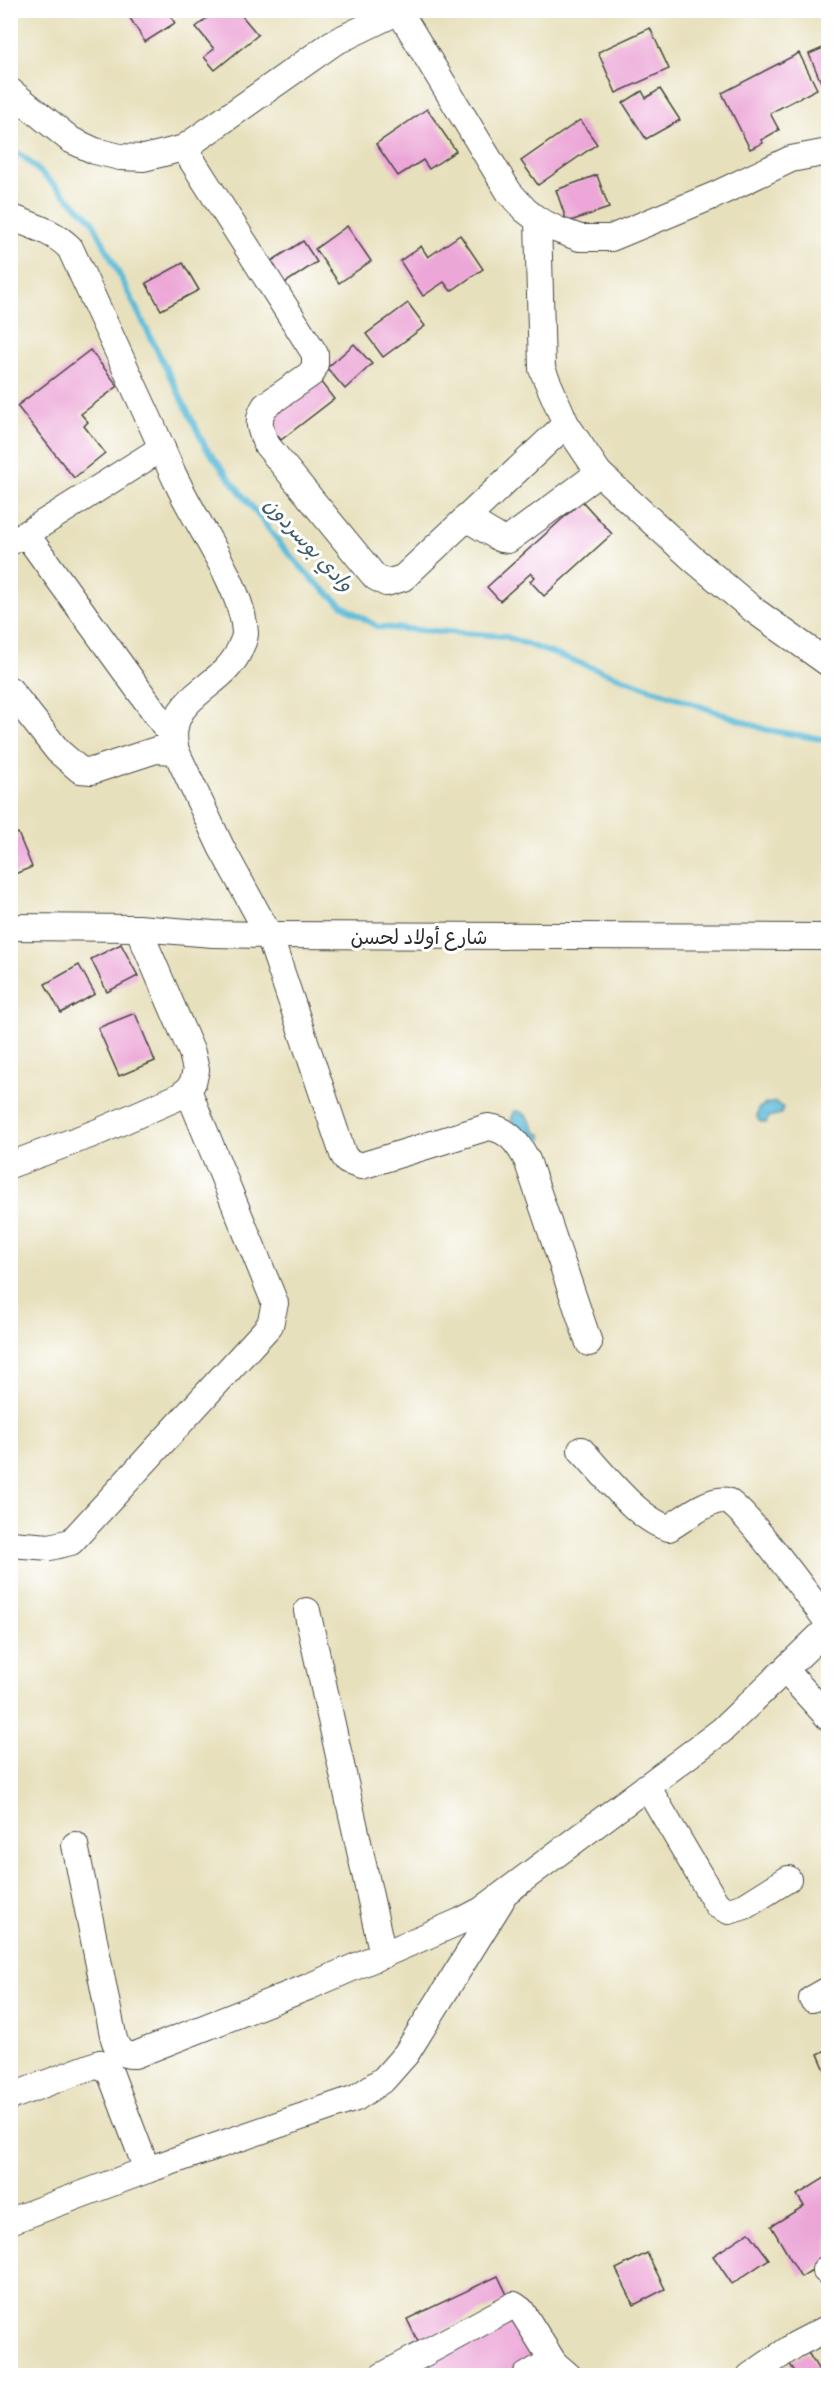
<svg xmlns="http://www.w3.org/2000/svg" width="839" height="2386" viewBox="0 0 839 2386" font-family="'Patrick Hand','Playpen Sans Arabic',sans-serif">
<rect width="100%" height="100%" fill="#fff"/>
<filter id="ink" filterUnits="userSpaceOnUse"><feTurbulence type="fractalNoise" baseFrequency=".0167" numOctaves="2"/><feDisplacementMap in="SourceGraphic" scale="12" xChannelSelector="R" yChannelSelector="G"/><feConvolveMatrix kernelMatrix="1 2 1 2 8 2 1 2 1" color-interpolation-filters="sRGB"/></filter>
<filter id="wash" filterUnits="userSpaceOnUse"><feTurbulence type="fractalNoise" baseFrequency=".008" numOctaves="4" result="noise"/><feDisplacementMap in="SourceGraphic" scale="24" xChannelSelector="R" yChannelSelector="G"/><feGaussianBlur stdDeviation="1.35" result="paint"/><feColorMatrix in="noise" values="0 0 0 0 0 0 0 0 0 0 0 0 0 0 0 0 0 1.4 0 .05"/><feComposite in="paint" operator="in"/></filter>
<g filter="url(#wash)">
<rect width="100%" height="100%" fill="#e7e0bc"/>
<g fill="#5bbbd9" stroke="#437382" stroke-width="1.5">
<path d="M776,1102L783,1107L781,1114L769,1117L766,1123L759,1121L757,1117L759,1108L766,1104Z"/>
<path d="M514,1111C528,1111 530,1121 536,1132L542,1135V1139L537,1143L531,1141L529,1145L511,1121Z"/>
</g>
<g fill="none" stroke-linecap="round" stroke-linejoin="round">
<path stroke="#5bbbd9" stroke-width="6" d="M10,149L24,157L92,220L206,448L282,546L312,579L343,606L378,627L504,636L767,730L828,740"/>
</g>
<g id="blocks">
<g fill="#eca6d7">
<path d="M125,10H174L169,14L175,23L145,42Z"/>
<path d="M217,10H237L258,35L215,70L204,57L214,49L196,27Z"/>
<path d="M650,28L669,69L616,93L598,52Z"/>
<path d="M828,46V84L823,87L809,54Z"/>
<path d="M799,53L817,89L770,113L779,130L761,140L763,143L750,149L722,93Z"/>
<path d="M660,89L680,120L646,139L623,103L642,91L646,98Z"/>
<path d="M427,109L456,151L429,169L423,160L398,176L376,144Z"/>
<path d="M580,120L597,144L538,185L521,161Z"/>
<path d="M597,175L609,208L567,222L556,190Z"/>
<path d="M347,226L371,261L339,283L315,249Z"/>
<path d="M460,235L483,269L451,291L444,282L423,296L400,261L421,246L428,257Z"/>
<path d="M303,241L317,262L279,287L265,265Z"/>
<path d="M183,263L199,290L161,310L146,283Z"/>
<path d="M408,303L425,326L383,357L366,334Z"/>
<path d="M354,344L372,364L345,389L327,368Z"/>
<path d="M90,350L118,386L81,414L88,422L84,426L105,453L74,478L17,406Z"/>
<path d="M316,376L334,399L281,440L263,417Z"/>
<path d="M582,501L612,534L544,596L530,581L535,577L531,573L500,601L487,587Z"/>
<path d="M18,833L32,867L10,876V836Z"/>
<path d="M121,944L138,976L107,992L91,959Z"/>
<path d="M79,965L95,994L61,1013L45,984Z"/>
<path d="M135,1013L155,1061L119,1076L98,1028Z"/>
<path d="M828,2049V2077L818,2054Z"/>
<path d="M828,2176V2260L801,2277L771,2226L804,2206L797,2195Z"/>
<path d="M749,2232L769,2259L732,2284L713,2256Z"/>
<path d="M647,2253L665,2289L634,2305L616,2269Z"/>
<path d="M498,2276L509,2299L418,2342L407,2319Z"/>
<path d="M516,2308L545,2354L508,2376H402Z"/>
<path d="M807,2351L819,2370L811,2376H798L789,2363Z"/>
</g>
</g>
</g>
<g filter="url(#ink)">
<use href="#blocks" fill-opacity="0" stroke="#474641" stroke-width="1.5"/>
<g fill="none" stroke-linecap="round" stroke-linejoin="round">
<defs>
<g id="minor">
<path d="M399,11L509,192L525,210L538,220L558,230L580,238H611L715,195L791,159L828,152"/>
<path d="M10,91L71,140L95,151L120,157L144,158L184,148L333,43L401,10"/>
<path d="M184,148L315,354V364L312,373L265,406C256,420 260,429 266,444L375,577L386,583L403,578L566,424"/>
<path d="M10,217C33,226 53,231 70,248C98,309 126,369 154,430C162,448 169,467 178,484C197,525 243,588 245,633C245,637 243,642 241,646C226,690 162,694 176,751L221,847L269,935L343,1154L347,1161L361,1166L488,1127C508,1129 518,1143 527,1160L589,1343"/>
<path d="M538,220L542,369L566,424L599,473L693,559L755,611L828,663"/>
<path d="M466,518L501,539L508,540L599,473"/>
<path d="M26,534L172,736"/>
<path d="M12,541L26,534L162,448"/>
<path d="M10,690L58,751L80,770L92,771L156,750L176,751"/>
<path d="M10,927L138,928L213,934L269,935L828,937"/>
<path d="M10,1165L98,1132L178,1097L188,1090L193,1082L196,1070L192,1053L138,928"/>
<path d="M581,1450C603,1473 639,1521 669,1528C681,1521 712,1496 727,1501C744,1508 813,1602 828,1622"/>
<path d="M10,1544L50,1547L71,1542L270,1325L275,1303L188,1090"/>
<path d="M307,1611L383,1955"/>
<path d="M786,1671L828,1717"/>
<path d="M647,1786L717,1905L729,1911L745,1906L788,1879"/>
<path d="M75,1845L113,2035C116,2048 121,2056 135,2055L308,1987L461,1921L482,1910L721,1731L828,1628"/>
<path d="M812,1999L828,1990"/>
<path d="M10,2097L100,2063L111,2075L147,2170"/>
<path d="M10,2221L147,2170L356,2098L384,2079L406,2054L501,1901"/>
<path d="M825,2270L828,2268"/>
<path d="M382,2376L514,2305L521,2310L554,2363"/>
<path d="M526,2376L546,2364L554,2363L569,2376"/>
<path d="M750,2376L795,2345L828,2328"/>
</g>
</defs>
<use href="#minor" stroke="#474641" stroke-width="28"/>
<use href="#minor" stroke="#fff" stroke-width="26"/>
</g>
</g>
<g text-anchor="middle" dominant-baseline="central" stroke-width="6" stroke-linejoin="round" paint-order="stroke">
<g font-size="20" fill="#2b2b2b" stroke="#fff">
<text x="419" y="936">شارع أولاد لحسن</text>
</g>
<g font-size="21" font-style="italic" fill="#3c5d68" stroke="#fff">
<text transform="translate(309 544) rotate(47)">وادي بوسردون</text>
</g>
</g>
<rect width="839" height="2386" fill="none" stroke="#fff" stroke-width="36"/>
</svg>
